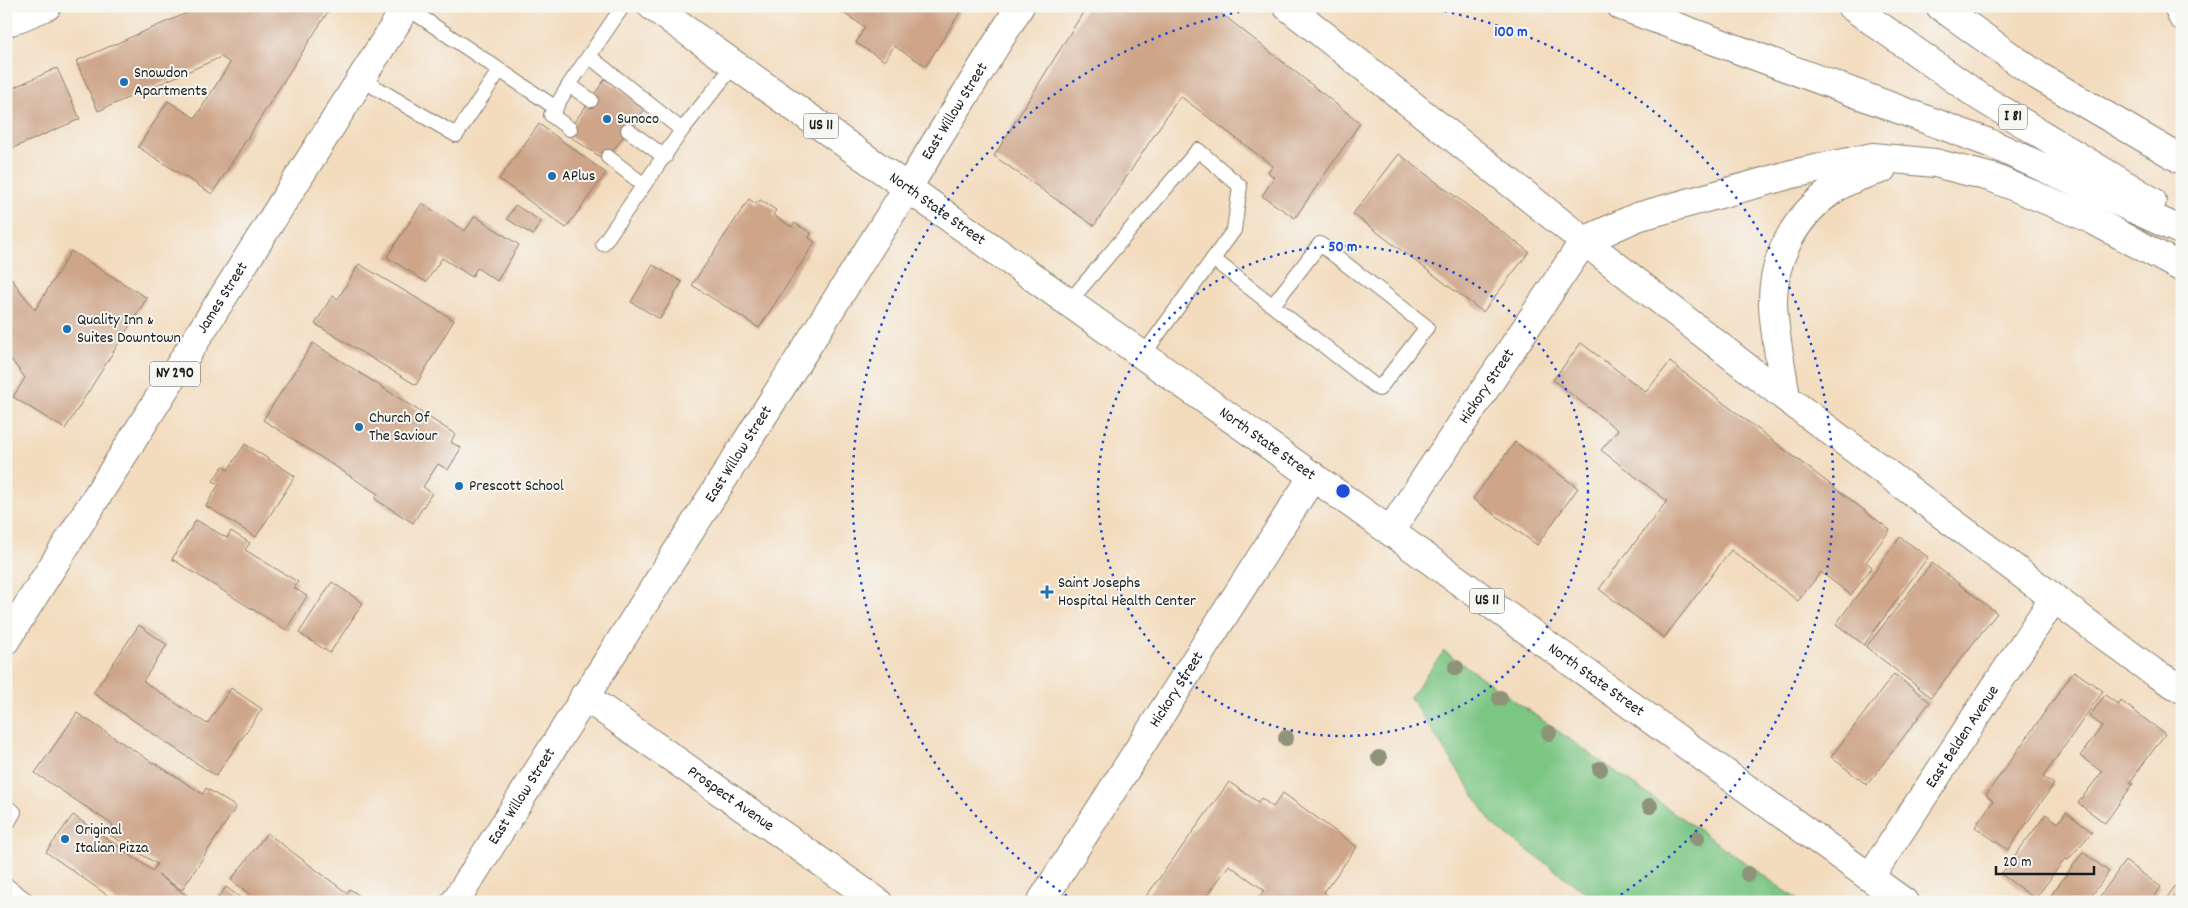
<svg xmlns="http://www.w3.org/2000/svg" width="2188" height="908" viewBox="0 0 2188 908" font-family="Dekko,sans-serif">
<rect width="100%" height="100%" fill="#f6f6f2"/>
<filter id="ink" filterUnits="userSpaceOnUse"><feTurbulence type="fractalNoise" baseFrequency=".02" numOctaves="2"/><feDisplacementMap in="SourceGraphic" scale="10" xChannelSelector="R" yChannelSelector="G"/><feConvolveMatrix kernelMatrix="1 2 1 2 8 2 1 2 1" color-interpolation-filters="sRGB"/></filter>
<filter id="wash" filterUnits="userSpaceOnUse"><feTurbulence type="fractalNoise" baseFrequency=".0096" numOctaves="4" result="noise"/><feDisplacementMap in="SourceGraphic" scale="20" xChannelSelector="R" yChannelSelector="G"/><feGaussianBlur stdDeviation="1.12" result="paint"/><feColorMatrix in="noise" values="0 0 0 0 0 0 0 0 0 0 0 0 0 0 0 0 0 1.4 0 .05"/><feComposite in="paint" operator="in"/></filter>
<g filter="url(#wash)">
<rect width="100%" height="100%" fill="#f3dcbe"/>
<path fill="#7bc684" stroke="#4c7150" d="M1444,651L1801,902H1599L1494,826L1410,697Z"/>
<g id="blocks">
<g fill="#cea589">
<path d="M203,6H324L329,10L212,194L138,147L168,101L195,118L230,63L221,57L98,111L76,61Z"/>
<path d="M832,6H964L926,66L894,46L885,61L856,43L865,27Z"/>
<path d="M1087,6H1212L1360,123L1295,218L1262,196L1274,178L1268,172L1273,166L1180,96L1094,226L994,156Z"/>
<path d="M57,68L80,119L6,151V91Z"/>
<path d="M605,79L646,108L605,160L566,134Z"/>
<path d="M539,124L606,173L566,228L499,179Z"/>
<path d="M1399,154L1529,252L1483,312L1353,214Z"/>
<path d="M749,199L756,204L760,200L776,210L773,215L792,227L794,223L811,233L809,238L815,242L759,328L692,285Z"/>
<path d="M422,203L465,231L475,216L519,245L497,281L477,268L472,277L442,258L426,282L387,257Z"/>
<path d="M515,205L541,221L533,235L507,219Z"/>
<path d="M71,251L147,298L65,429L13,397L25,378L7,354L9,351L6,348V272L35,310Z"/>
<path d="M359,264L454,320L416,385L315,324L332,296L338,299Z"/>
<path d="M653,265L682,282L660,319L631,302Z"/>
<path d="M313,343L455,434L451,442L461,448L448,470L438,464L423,487L432,493L413,523L375,499L378,494L263,420Z"/>
<path d="M1581,343L1646,392L1670,362L1890,530L1866,562L1872,567L1851,595L1821,572L1798,601L1731,550L1664,638L1599,589L1667,501L1601,450L1618,430L1553,380Z"/>
<path d="M1515,442L1578,488L1537,545L1473,499Z"/>
<path d="M245,444L295,476L256,537L206,506L219,484L213,481L223,466L228,470Z"/>
<path d="M196,520L227,538L231,531L250,543L245,550L298,582L294,588L307,596L286,630L172,559Z"/>
<path d="M1900,537L1928,557L1864,645L1836,624Z"/>
<path d="M1932,563L1997,613L1931,697L1866,647Z"/>
<path d="M332,582L363,603L330,653L299,633Z"/>
<path d="M139,625L167,645L143,681L207,724L231,688L262,709L216,776L93,693Z"/>
<path d="M2074,671L2103,691L2043,777L2054,784L2008,850L1975,827L1993,801L1986,795Z"/>
<path d="M1894,674L1930,702L1867,785L1831,757Z"/>
<path d="M2105,695L2119,705L2121,701L2165,734L2130,782L2133,784L2105,823L2078,803L2102,772L2080,756L2102,726L2089,716Z"/>
<path d="M77,713L153,763V762L203,794L206,788L236,807L182,890L158,875L196,902H117L46,852L73,815L153,871L157,864L107,833L113,825L35,773Z"/>
<path d="M1229,782L1258,802L1261,798L1273,807L1283,793L1357,847L1324,892L1328,896L1324,902H1255L1264,890L1229,865L1203,902H1142Z"/>
<path d="M2066,812L2092,832L2068,860L2065,859L2035,899L2001,874L2046,814L2058,823Z"/>
<path d="M267,833L347,893L350,889L368,902H260L231,880Z"/>
<path d="M2083,852L2109,872L2087,902H2046Z"/>
<path d="M2125,861L2161,887L2151,902H2096Z"/>
<path d="M2176,885L2182,889V902H2164Z"/>
<path d="M226,887L246,902H215Z"/>
</g>
</g>
</g>
<g filter="url(#ink)">
<use href="#blocks" fill-opacity="0" stroke="#887c6d" stroke-width="1"/>
<g fill="none" stroke-linecap="round" stroke-linejoin="round">
<defs>
<g id="service">
<path d="M406,7L556,108"/>
<path d="M590,57L682,130"/>
<path d="M361,79L456,135L499,71"/>
<path d="M569,85L551,115L570,129"/>
<path d="M591,100L569,85L623,6"/>
<path d="M628,130L665,157"/>
<path d="M608,157L644,185"/>
<path d="M603,244L682,130L734,65"/>
<path d="M1213,259L1379,389L1427,327L1320,244L1273,305"/>
<path d="M1069,302L1198,150L1240,186L1234,230L1143,355"/>
<path d="M6,807L14,812L6,826"/>
<path d="M6,885L29,902"/>
</g>
<g id="minor">
<path id="s1" d="M1390,531L1584,241"/>
<path id="s2" d="M584,696L878,902"/>
<path id="s3" d="M1870,877L2054,598"/>
<path id="s4" d="M1041,902L1313,476"/>
</g>
<g id="tertiary">
<path d="M6,23L47,6"/>
<path id="s5" d="M455,902L908,187"/>
</g>
<g id="secondary">
<path d="M1287,6L1584,241L1786,398L2153,672L2182,689"/>
<path d="M2178,6L2182,16"/>
<path id="s6" d="M908,187L1020,6"/>
</g>
<g id="primary">
<path id="s7" d="M652,6L1384,527L1904,902"/>
<path id="s8" d="M6,640L407,6"/>
</g>
<g id="motorway">
<path d="M1621,6L1992,144L2182,231"/>
<path d="M1851,6L1980,97L2152,201"/>
<path d="M1940,6L2038,76L2182,160"/>
<path d="M1584,241L1637,217L1792,174L1873,157L1935,163L1993,178L2089,218L2182,268"/>
<path d="M1786,398C1782,367 1774,335 1773,304C1772,258 1796,215 1833,190C1848,179 1865,174 1882,169"/>
</g>
</defs>
<use href="#service" stroke="#887c6d" stroke-width="16"/>
<use href="#minor" stroke="#887c6d" stroke-width="30"/>
<use href="#tertiary" stroke="#887c6d" stroke-width="30"/>
<use href="#secondary" stroke="#887c6d" stroke-width="30"/>
<use href="#primary" stroke="#887c6d" stroke-width="30"/>
<use href="#motorway" stroke="#887c6d" stroke-width="30"/>
<use href="#service" stroke="#fff" stroke-width="14"/>
<use href="#minor" stroke="#fff" stroke-width="28"/>
<use href="#tertiary" stroke="#fff" stroke-width="28"/>
<use href="#secondary" stroke="#fff" stroke-width="28"/>
<use href="#primary" stroke="#fff" stroke-width="28"/>
<use href="#motorway" stroke="#fff" stroke-width="28"/>
</g>
<g fill="#8f9379">
<circle cx="1456" cy="668" r="8"/>
<circle cx="1500" cy="698" r="8"/>
<circle cx="1549" cy="733" r="8"/>
<circle cx="1286" cy="738" r="8"/>
<circle cx="1379" cy="758" r="8"/>
<circle cx="1600" cy="769" r="8"/>
<circle cx="1650" cy="806" r="8"/>
<circle cx="1697" cy="838" r="8"/>
<circle cx="1748" cy="874" r="8"/>
</g>
</g>
<g fill="none" stroke="#1d4ed8" stroke-width="2.5" stroke-dasharray="2.5 5">
<circle cx="1343" cy="491" r="245"/>
<path d="M1073 900A490 490 0 0 1 1271 6M1415 6A490 490 0 0 1 1613 900"/>
</g>
<g fill="#1f6fb2" stroke="#f6f6f2" stroke-width="2">
<circle cx="124" cy="82" r="5"/>
<circle cx="607" cy="119" r="5"/>
<circle cx="552" cy="176" r="5"/>
<circle cx="67" cy="329" r="5"/>
<circle cx="359" cy="427" r="5"/>
<circle cx="459" cy="486" r="5"/>
<path d="M1044.5 584.5h5v5h5v5h-5v5h-5v-5h-5v-5h5z"/>
<circle cx="65" cy="839" r="5"/>
</g>
<g text-anchor="middle" dominant-baseline="central" stroke-width="4" stroke-linejoin="round" paint-order="stroke">
<g fill="#f6f6f2" stroke="#5d5d5c" stroke-width="1">
<rect x="1999" y="104.5" width="28" height="25" rx="4"/>
<rect x="803.5" y="113.5" width="35" height="25" rx="4"/>
<rect x="150" y="361.5" width="50" height="25" rx="4"/>
<rect x="1469.5" y="588.5" width="35" height="25" rx="4"/>
</g>
<g font-size="15" font-weight="bold" fill="#1c1c1c">
<text x="2013" y="117">I 81</text>
<text x="821" y="126">US 11</text>
<text x="175" y="374">NY 290</text>
<text x="1487" y="601">US 11</text>
</g>
<g font-size="16" fill="#1c1c1c" stroke="#f6f6f2" text-anchor="start">
<text x="134" y="73">Snowdon<tspan x="134" dy="18">Apartments</tspan></text>
<text x="617" y="119">Sunoco</text>
<text x="562" y="176">APlus</text>
<text x="77" y="320">Quality Inn &amp;<tspan x="77" dy="18">Suites Downtown</tspan></text>
<text x="369" y="418">Church Of<tspan x="369" dy="18">The Saviour</tspan></text>
<text x="469" y="486">Prescott School</text>
<text x="1058" y="583">Saint Josephs<tspan x="1058" dy="18">Hospital Health Center</tspan></text>
<text x="75" y="830">Original<tspan x="75" dy="18">Italian Pizza</tspan></text>
</g>
<g font-size="16" fill="#1c1c1c" stroke="#f6f6f2">
<text stroke="none"><textPath href="#s6" startOffset="89">East Willow Street</textPath></text>
<text stroke="none"><textPath href="#s7" startOffset="350">North State Street</textPath></text>
<text stroke="none"><textPath href="#s8" startOffset="405">James Street</textPath></text>
<text stroke="none"><textPath href="#s1" startOffset="174">Hickory Street</textPath></text>
<text stroke="none"><textPath href="#s7" startOffset="755">North State Street</textPath></text>
<text stroke="none"><textPath href="#s5" startOffset="530">East Willow Street</textPath></text>
<text stroke="none"><textPath href="#s7" startOffset="1160">North State Street</textPath></text>
<text stroke="none"><textPath href="#s4" startOffset="252">Hickory Street</textPath></text>
<text stroke="none"><textPath href="#s3" startOffset="168">East Belden Avenue</textPath></text>
<text stroke="none"><textPath href="#s5" startOffset="125">East Willow Street</textPath></text>
<text stroke="none"><textPath href="#s2" startOffset="179">Prospect Avenue</textPath></text>
</g>
</g>
<circle cx="1343" cy="491" r="8" fill="#1d4ed8" stroke="#f6f6f2" stroke-width="2.5"/>
<g font-size="15" text-anchor="middle" font-weight="bold" fill="#1d4ed8" stroke="#f6f6f2" stroke-width="4" stroke-linejoin="round" paint-order="stroke">
<text x="1511" y="36">100 m</text>
<text x="1343" y="251">50 m</text>
</g>
<rect width="2188" height="908" fill="none" stroke="#f6f6f2" stroke-width="25"/>
<path d="M1996 866v8h98v-8" fill="none" stroke="#1c1c1c" stroke-width="2.5"/>
<text x="2003" y="866" font-size="15" fill="#1c1c1c" stroke="#f6f6f2" stroke-width="4" paint-order="stroke">20 m</text>
</svg>
